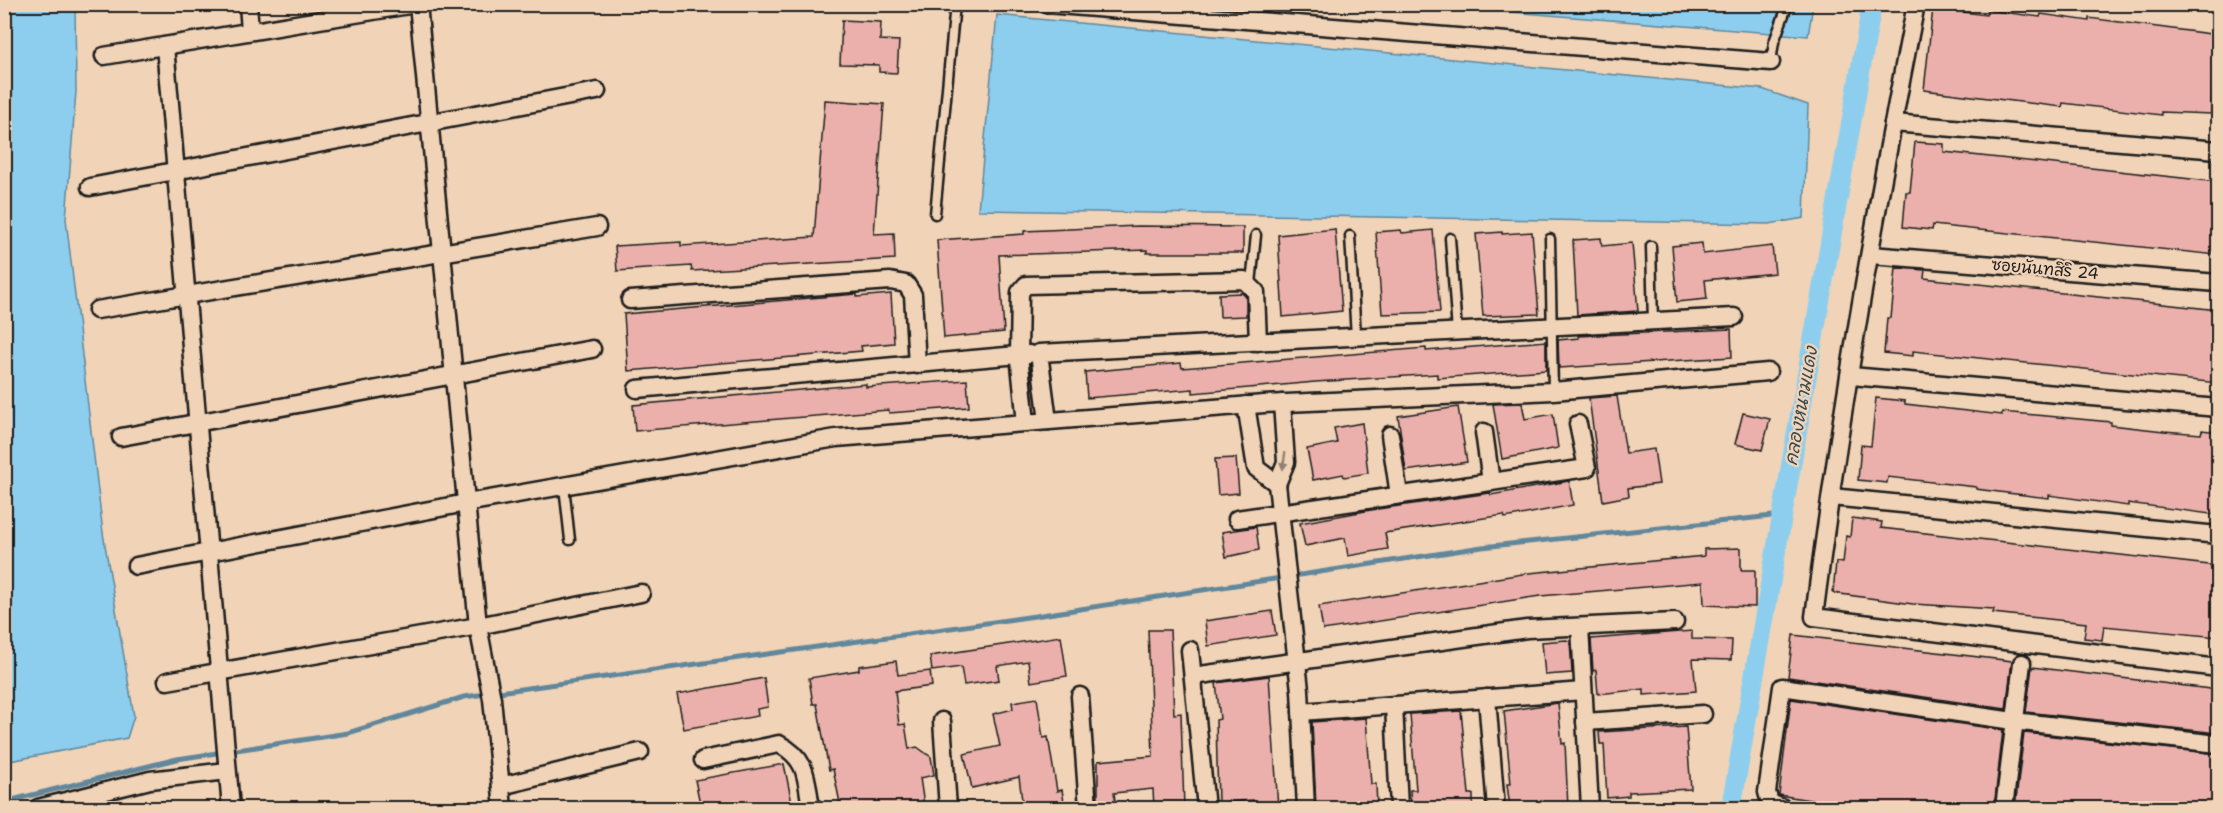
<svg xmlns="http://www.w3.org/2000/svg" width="2223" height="813" viewBox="0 0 2223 813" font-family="'Shantell Sans','Playpen Sans Thai',sans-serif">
<rect width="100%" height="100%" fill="#f1d4b7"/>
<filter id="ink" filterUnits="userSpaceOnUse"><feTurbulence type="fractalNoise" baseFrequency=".0167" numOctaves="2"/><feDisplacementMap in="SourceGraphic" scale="12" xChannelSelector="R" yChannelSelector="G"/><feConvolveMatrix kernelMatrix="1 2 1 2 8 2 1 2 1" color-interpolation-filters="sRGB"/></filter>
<g filter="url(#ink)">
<g fill="#8dceef" stroke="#60879b" stroke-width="1.5">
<path d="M5,4L75,5L76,91L66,219L103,533L134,716L127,738L5,762Z"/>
<path d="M1426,5H1813L1808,36Z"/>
<path d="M997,15L1762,89L1808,105L1804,218L1769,224L978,210Z"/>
</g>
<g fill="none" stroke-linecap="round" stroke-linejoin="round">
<path stroke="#60879b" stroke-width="5" d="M4,802L177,759L348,733L464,697L1035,616L1482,547L1782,515"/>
<path stroke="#8dceef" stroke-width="20" d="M1731,808L1872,4"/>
</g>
<g fill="#ebb0ab" stroke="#1c1c1c" stroke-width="1.5">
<path d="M1933,8L1986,15L1987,10L2040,17L2041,14L2089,21V18L2218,35L2216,70H2213L2211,114L2161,112V115L2063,103L2062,107L1924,90Z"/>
<path d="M842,20L881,22L880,40L899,41L897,73L879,72V65L840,64Z"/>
<path d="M825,100L884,104L874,234L894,233L895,259L692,271L691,266L617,271L615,246L681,242V246L814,237Z"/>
<path d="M1915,142L1944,144V152L2218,182L2217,255L1933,225L1932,230L1903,227L1906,192H1910Z"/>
<path d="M1138,226L1243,227V253H1147V250L999,255L1004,332L944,338L937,240L1024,234V231Z"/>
<path d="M1335,229L1342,311L1283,317L1278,235Z"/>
<path d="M1401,230L1402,233L1433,230L1440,312L1382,314L1376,232Z"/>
<path d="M1502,232V234L1532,232L1539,314L1483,316L1476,234Z"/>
<path d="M1601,238L1602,246L1632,243L1638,311L1577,315L1573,240Z"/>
<path d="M1702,243L1703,254L1772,246L1775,273L1705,280L1707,299L1677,302L1672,246Z"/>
<path d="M1896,268L1925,270L1924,278L2218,310V383L1913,351V356L1884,353L1887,318H1891Z"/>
<path d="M1242,293L1246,297V316L1220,317L1219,294Z"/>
<path d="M857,294V297L891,294L894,343L861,346L862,351L628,371L624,314Z"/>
<path d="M1731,329L1732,357L1559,368L1558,340L1579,338L1578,336Z"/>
<path d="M1546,341V370L1437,378V374L1315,382L1193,393V389L1087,398L1085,372L1181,363L1182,368L1426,348V351Z"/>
<path d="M967,380L969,407L889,413L888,410L635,431L633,405L866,384V387Z"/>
<path d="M1617,396L1626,453L1654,449L1659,484L1628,488L1629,496L1603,501L1589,398Z"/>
<path d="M1876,398L1905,401V404L2002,415V412L2111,422V425L2164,431L2201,434L2202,430L2218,432V515L2128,503V506L2049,495V498L2007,493L1976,489V487L1888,477L1887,483L1858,480L1861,445L1871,446Z"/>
<path d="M1522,403L1525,419L1553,414L1558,448L1502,459L1493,404Z"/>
<path d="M1458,407L1467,462L1406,471L1398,416Z"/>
<path d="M1743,413L1770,419L1762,450L1735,444Z"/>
<path d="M1362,423L1368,473L1344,477L1343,474L1313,480L1307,449L1337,443L1334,428Z"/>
<path d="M1236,458L1239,493L1218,495L1215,459Z"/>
<path d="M1569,481L1573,505L1505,518L1504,515L1385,533L1388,549L1348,556L1345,538L1305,546L1300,523L1371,510L1490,493L1491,495Z"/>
<path d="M1852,518L1882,522L1881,528L2218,566V637L2104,626L2102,640L2084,638L2086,623L1993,613L1994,609L1913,604L1833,593L1836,562L1843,563L1846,536L1850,537Z"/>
<path d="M1256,527L1259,550L1226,557L1222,532Z"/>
<path d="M1741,548V570H1755V607L1704,605L1703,582L1540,596L1323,630L1319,606L1529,573L1704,556V549Z"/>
<path d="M1272,611L1276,635L1208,646L1205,621Z"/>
<path d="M1148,630H1170L1174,714L1181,713L1184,808H1154L1153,789L1114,793L1116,808H1098V761L1153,756Z"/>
<path d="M1692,631V639L1732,640L1731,660L1693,659L1696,691L1644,695V689L1598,694L1596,670L1593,671L1591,639Z"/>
<path d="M1793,635L2012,661L2006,709L1788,677Z"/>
<path d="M1061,636L1067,676L1031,682L1028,661L997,666L999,680L964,685L961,667L932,671L930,656Z"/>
<path d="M1566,640L1570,641L1572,673L1545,675L1542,642Z"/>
<path d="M896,661L898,675L930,671L932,686L895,691L899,725L905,724L909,749L917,747L931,757L934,775L920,778L924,805L902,808H841L833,769L829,770L817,704H813L809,678L859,670V666Z"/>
<path d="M2032,667L2218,690V733L2026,712Z"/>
<path d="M1269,676L1278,808H1253V800L1218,803L1216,720L1220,719L1216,683Z"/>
<path d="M764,678L768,707L757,709L758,716L684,729L677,694Z"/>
<path d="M1037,698L1043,738L1048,737L1057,791L1062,790L1065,808H1023L1019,777L972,788L964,754L1000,746L993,714L1013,709L1012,702Z"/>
<path d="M1791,699L2003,730L1994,808H1860L1779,795Z"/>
<path d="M1558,703L1562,744L1565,743L1568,808H1510L1507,784H1511L1504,711Z"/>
<path d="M1461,711L1469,794H1473V808H1411L1410,790H1416L1410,714Z"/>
<path d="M1366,718L1371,784H1376L1377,807L1316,808L1312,722Z"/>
<path d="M1686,727L1691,789L1629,792V796L1607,798L1604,744H1600L1599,732Z"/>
<path d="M2024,733L2218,754V808H2015Z"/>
<path d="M784,764L793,808H701L695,780Z"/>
</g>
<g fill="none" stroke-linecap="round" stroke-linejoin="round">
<defs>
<g id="service">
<path d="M1771,62L1774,42L1788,4"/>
<path d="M935,214L955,4"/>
<path d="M1350,236L1356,337"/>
<path d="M1450,238L1457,332"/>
<path d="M1550,239L1553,391"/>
<path d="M1651,246L1653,322"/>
<path d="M1251,284L1256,235"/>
<path d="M564,486L570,540"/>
</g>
<g id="minor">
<path d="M248,4L250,31"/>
<path d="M418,4L478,626L492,699L503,808"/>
<path d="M1046,4L1771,62"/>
<path d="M1916,4C1876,207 1840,412 1814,617L2218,668"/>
<path d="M165,46L231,808"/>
<path d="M104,56L415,4"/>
<path d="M1893,123L2218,150"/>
<path d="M90,187L597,91"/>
<path d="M1871,255L2218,283"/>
<path d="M630,300L890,281L906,284L913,295L917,365"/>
<path d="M97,310L597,227"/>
<path d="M1851,376L2218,408"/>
<path d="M637,389L1029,354"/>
<path d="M1246,405L1256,468L1277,484L1286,462L1282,403"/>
<path d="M1048,421L1039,353L1734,317"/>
<path d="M1026,423L1019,355L1020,292L1026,285L1244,280L1256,292L1258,342"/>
<path d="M1484,432L1491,482"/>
<path d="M1390,435L1399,495"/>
<path d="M121,437L592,349"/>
<path d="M1277,484L1300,690L1306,808"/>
<path d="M1831,497L2218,535"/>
<path d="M1237,519L1587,468L1578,424"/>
<path d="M136,566L466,503L836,438L1264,404L1553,391L1768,372"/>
<path d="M1580,627L1590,808"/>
<path d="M1190,650L1206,808"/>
<path d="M1193,676L1527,629L1675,622"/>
<path d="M167,681L478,626L641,593"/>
<path d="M1080,696L1088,808"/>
<path d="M1487,698L1496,808"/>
<path d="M1394,705L1399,808"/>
<path d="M1301,712L1583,691"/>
<path d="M942,721L948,808"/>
<path d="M1585,722L1703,714"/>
<path d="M703,760L779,744C808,759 806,779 811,808"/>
<path d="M501,786L640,752"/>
<path d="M38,808L150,780L227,771"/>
<path d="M1783,808L1770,803L1767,792L1782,687L2013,721L2218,744"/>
<path d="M2004,808L2022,663"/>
</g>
</defs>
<use href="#service" stroke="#1c1c1c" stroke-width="13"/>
<use href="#minor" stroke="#1c1c1c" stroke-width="21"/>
<use href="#service" stroke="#f1d4b7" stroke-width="8"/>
<use href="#minor" stroke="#f1d4b7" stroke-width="16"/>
</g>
<defs><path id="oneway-solid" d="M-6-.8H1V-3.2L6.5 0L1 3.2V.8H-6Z" transform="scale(1.5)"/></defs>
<use fill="#918171" href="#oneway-solid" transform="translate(1284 461) rotate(98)"/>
</g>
<g text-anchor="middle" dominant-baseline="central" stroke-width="4.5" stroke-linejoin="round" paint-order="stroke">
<g font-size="16" fill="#1c1c1c" stroke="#f1d4b7">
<text transform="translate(2045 269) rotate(5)">ซอยนันทสิริ 24</text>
</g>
<g font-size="18" font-style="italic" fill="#384851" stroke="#f1d4b7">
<text transform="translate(1801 406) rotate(-80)">คลองหนามแดง</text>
</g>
</g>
<rect width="2223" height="813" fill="none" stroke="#f1d4b7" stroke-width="24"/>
<rect x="12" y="12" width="2199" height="789" fill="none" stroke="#1c1c1c" stroke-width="2" filter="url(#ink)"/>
</svg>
